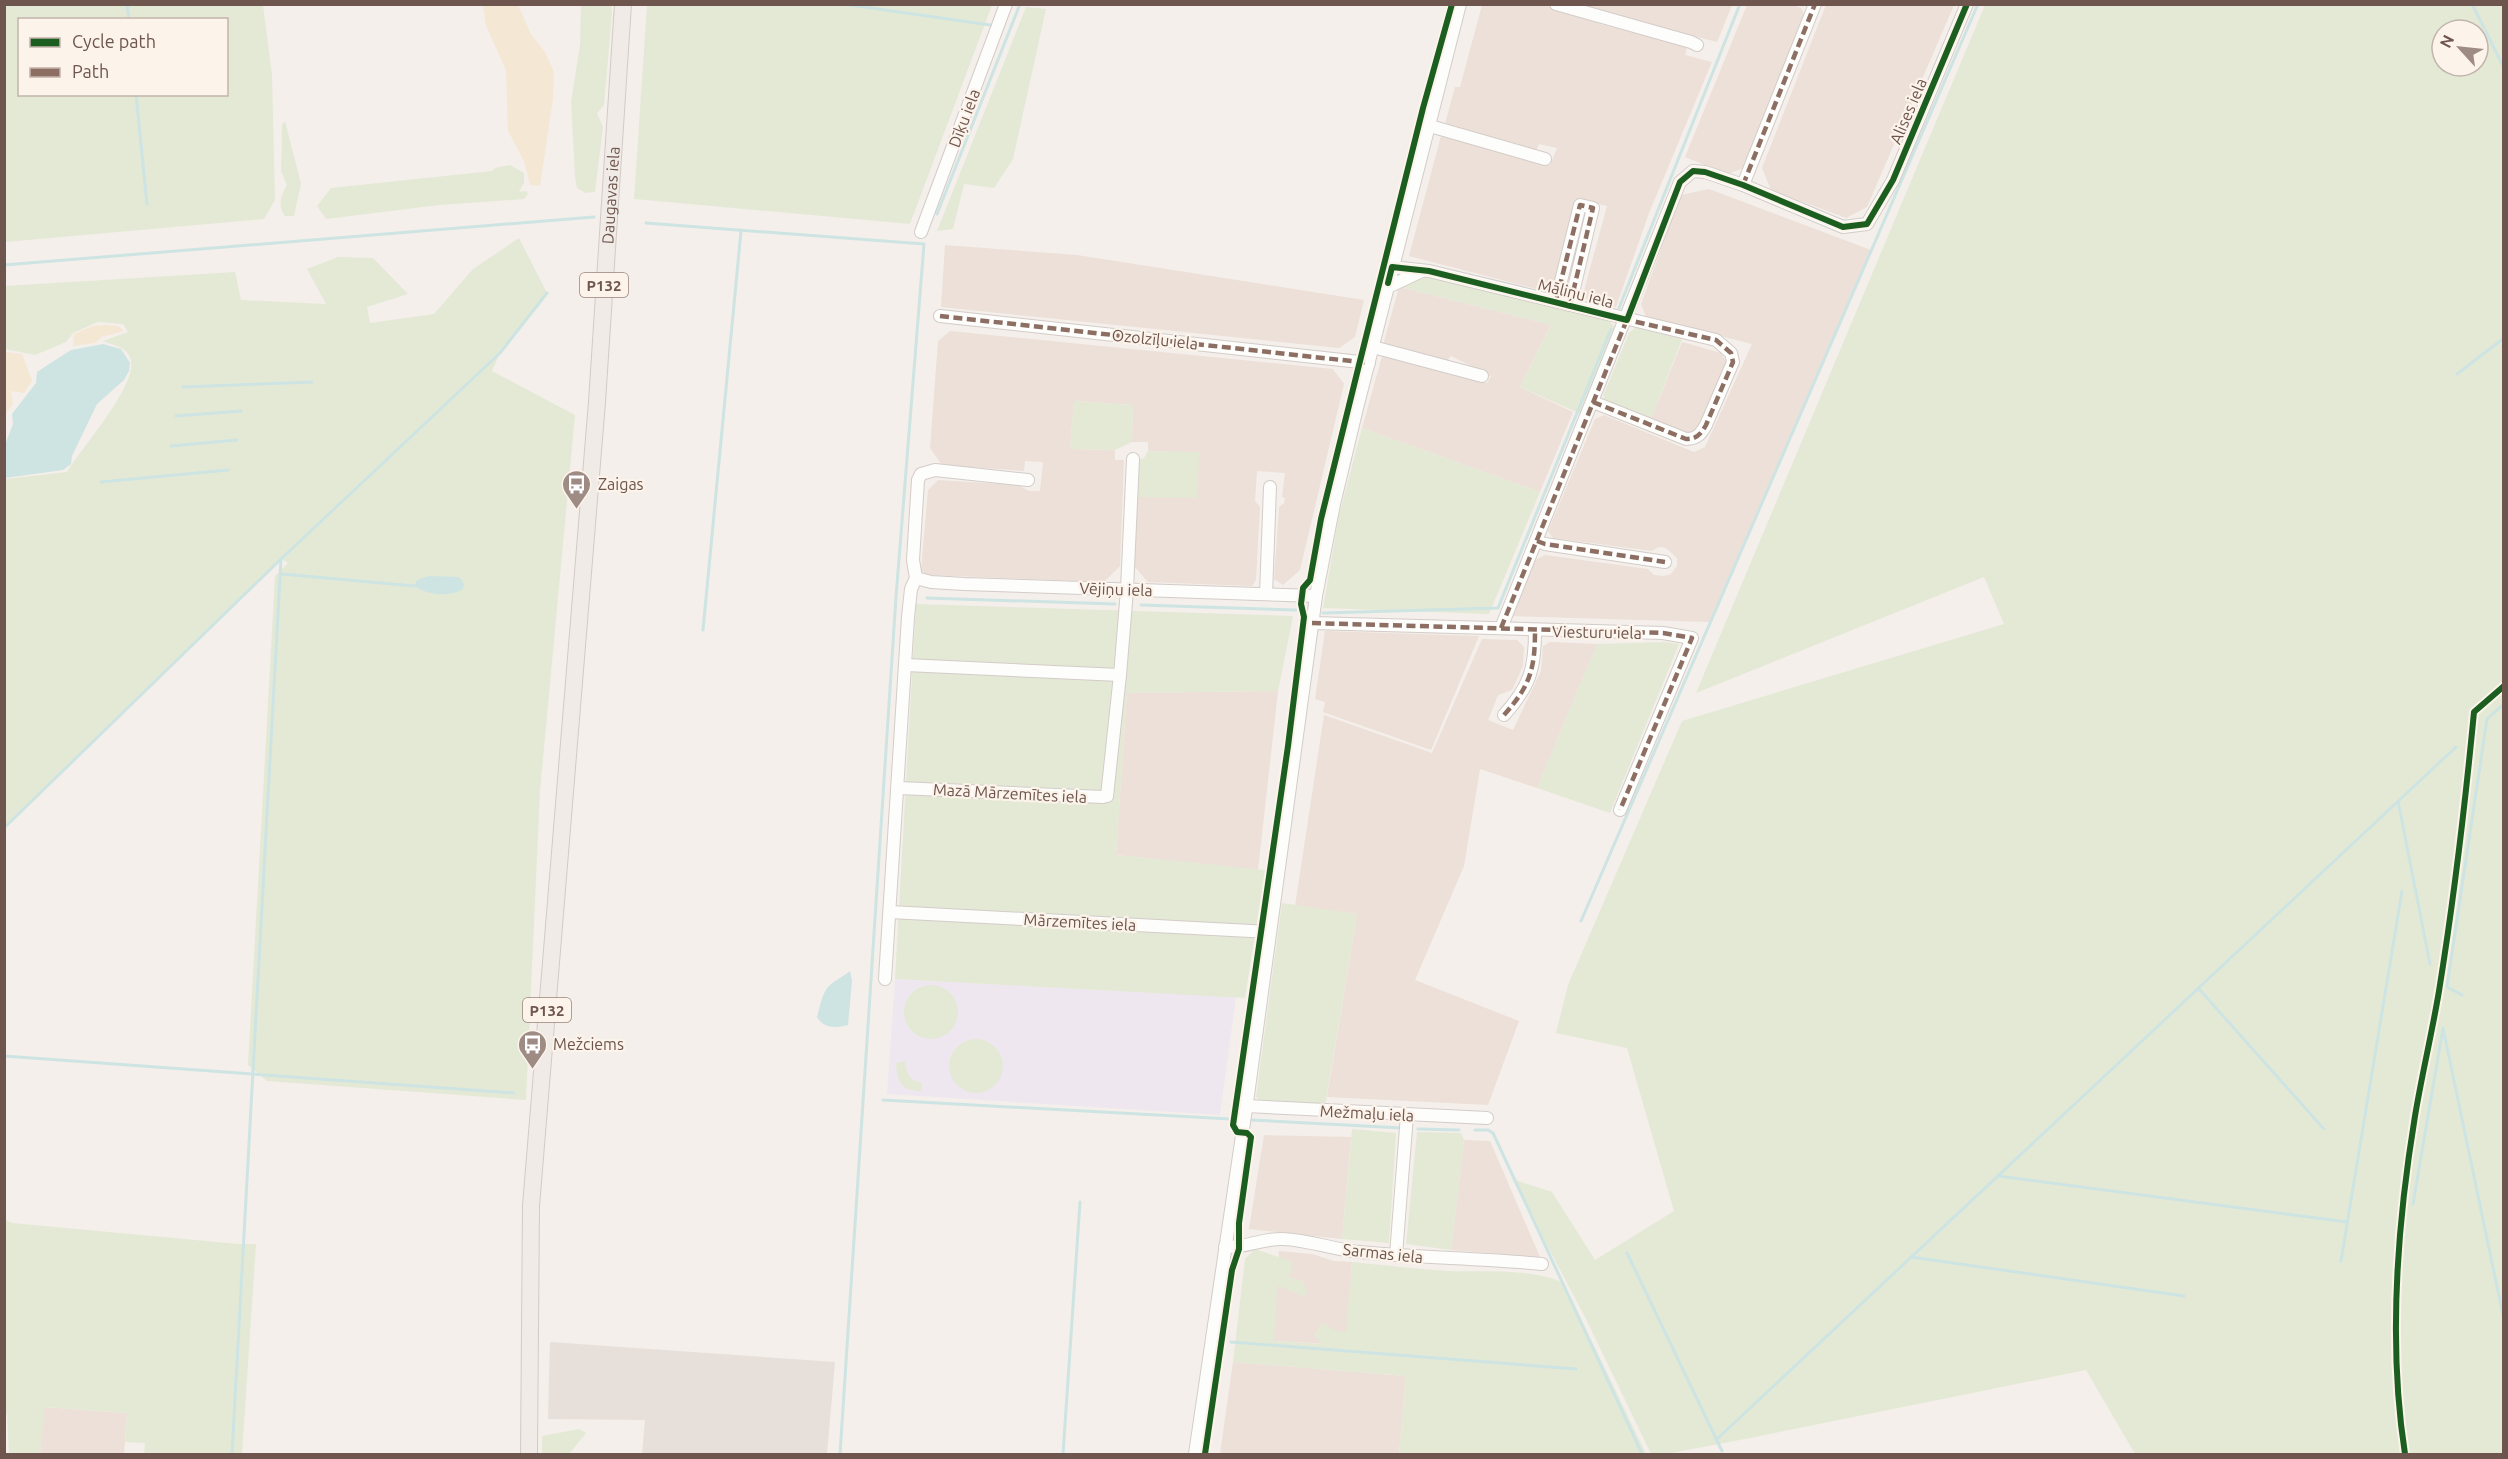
<svg xmlns="http://www.w3.org/2000/svg" width="2508" height="1459" viewBox="0 0 2508 1459" font-family="Ubuntu,sans-serif">
<rect width="100%" height="100%" fill="#f4efea"/>
<g fill="#ece0d8">
<path d="M1482,5H1544L1603,25L1687,47L1685,55L1712,62L1649,213L1616,307L1582,298L1607,206L1575,199L1552,293L1409,256L1441,136L1550,165L1557,148L1539,144L1536,151L1444,127L1455,87H1460Z"/>
<path d="M1573,5H1732L1717,42Z"/>
<path d="M1747,5H1792L1801,8L1806,18L1744,168L1727,174L1685,157Z"/>
<path d="M1826,5H1954L1867,207L1846,218L1771,190L1762,168Z"/>
<path d="M1709,189L1871,250L1709,622L1511,616L1535,560L1545,555L1648,569L1654,575L1663,576L1671,574L1677,566V558L1666,548L1659,547L1652,551L1553,538L1548,531L1595,419L1604,415L1694,452L1705,447L1752,344L1646,317L1641,304L1681,195Z"/>
<path d="M945,245L1077,255L1364,300L1355,337L1339,348L941,307Z"/>
<path d="M1399,287L1551,325L1520,387L1573,412L1540,492L1362,428L1383,353L1487,383L1491,376L1451,356L1446,362L1383,345Z"/>
<path d="M950,331L1333,369L1344,384L1300,570L1283,585L1274,579L1279,507L1284,503L1285,498L1282,497L1285,473L1257,471L1255,501L1260,507L1256,580L1252,586L1148,582L1134,566L1137,497L1199,453L1148,451V442H1132L1133,405L1074,401L1070,449L1115,450V460H1124L1120,566L1104,582L926,575L921,570L928,490L938,480L1018,485L1029,491H1040L1043,462L1025,461L1024,471L942,465L930,448L938,341Z"/>
<path d="M1682,342L1721,353L1726,362L1697,431L1688,434L1651,419Z"/>
<path d="M1325,631L1479,636L1431,750L1323,712L1325,702L1315,699Z"/>
<path d="M1482,639L1517,640L1524,647L1523,666L1512,690L1498,695L1488,720L1513,730L1541,671L1543,646L1550,642L1597,644L1537,788L1480,769L1464,866L1415,980L1519,1021L1488,1105L1327,1097L1357,914L1295,906L1324,715L1432,753Z"/>
<path d="M1278,691L1258,870L1116,855L1127,693Z"/>
<path d="M1264,1135L1351,1137L1342,1239L1249,1229Z"/>
<path d="M1464,1140L1490,1141L1540,1257L1451,1250Z"/>
<path d="M1279,1251L1312,1254L1334,1261L1352,1262L1346,1345L1273,1341Z"/>
<path d="M1233,1362L1406,1376L1399,1454H1220Z"/>
<path d="M44,1407L127,1413L124,1454H40Z"/>
</g>
<path fill="#e6dfda" d="M550,1342L835,1362L827,1454H642L645,1420L548,1419Z"/>
<path fill="#efe7f0" d="M895,979L1236,997L1220,1115L887,1094Z"/>
<g fill="#e4e9d6" fill-rule="evenodd">
<path d="M4,5H263L272,75L275,200L264,219L5,242ZM20,20H226V94H20Z"/>
<path d="M581,5H611L612,13L604,105L597,113L603,127L595,192L585,193L577,188L575,177L571,102L580,45Z"/>
<path d="M647,5V4L992,5L910,224L634,199Z"/>
<path d="M1985,5H2503V1454H2135L2086,1370L1740,1440L1666,1454H1651L1585,1317L1512,1179L1552,1192L1595,1260L1674,1211L1627,1048L1556,1033L1568,985L1682,721L2004,624L1984,577L1696,693ZM2442,30H2478V66H2442Z"/>
<path d="M1026,7L1046,9L1013,159L994,188L964,184L953,229L937,231Z"/>
<path d="M285,121L301,184L294,216H285C277,206 281,195 287,185L281,171L282,125Z"/>
<path d="M510,165L524,173V183L519,192L526,191L528,194L524,199L439,205L326,219L317,206L331,188L492,171L495,168Z"/>
<path d="M519,238L547,293L500,353L492,371L575,415L540,791L526,1100L267,1081L248,1065L275,576L288,563L282,559L5,828V479L67,472C81,449 136,387 131,361C129,347 112,345 103,341L128,332L123,324L98,322L73,333L66,342L35,355L5,349V286L235,272L241,300L326,304L307,269L338,257L373,258L408,294L367,307L370,323L434,314L473,269Z"/>
<path d="M1428,277L1609,321L1615,327L1581,414L1520,387L1551,325L1399,287L1400,283Z"/>
<path d="M1636,327L1682,339L1651,419L1608,404L1603,396L1629,333Z"/>
<path d="M1074,401L1133,405L1132,442L1115,450L1070,449Z"/>
<path d="M1362,428L1540,492L1489,614L1323,608L1339,515Z"/>
<path d="M1148,451L1199,452L1197,498L1137,497L1138,460L1144,458Z"/>
<path d="M916,604L1293,616L1278,691L1127,693L1116,855L1265,870L1245,998L895,979Z"/>
<path d="M1666,642L1679,644L1610,813L1537,788L1597,644Z"/>
<path d="M1282,903L1357,914L1325,1106L1264,1103L1256,1097Z"/>
<circle cx="931" cy="1012" r="27"/>
<circle cx="976" cy="1066" r="27"/>
<path d="M905,1061C907,1075 909,1079 922,1083L921,1091C901,1091 897,1082 896,1063Z"/>
<path d="M1352,1129L1396,1133L1389,1243L1342,1239Z"/>
<path d="M1417,1132L1461,1133L1464,1140L1451,1250L1406,1244Z"/>
<path d="M4,1219L12,1223L238,1244H256L242,1454H144L145,1443L125,1442L127,1413L45,1407L40,1454H9L7,1413L4,1414Z"/>
<path d="M1255,1249L1293,1262L1289,1277L1303,1281L1307,1293L1302,1296L1277,1285L1274,1341L1322,1344L1314,1335L1322,1323L1337,1331L1346,1332L1352,1262C1384,1265 1417,1269 1449,1271C1485,1272 1532,1268 1564,1283L1646,1454H1399L1406,1376L1233,1362L1245,1259Z"/>
<path d="M579,1429L586,1433L569,1454H542V1436Z"/>
</g>
<g fill="#f4e8d5">
<path d="M483,5H518L531,34L545,52L554,72L553,99L540,186L530,185L524,161L508,131L506,70L486,26Z"/>
<path d="M106,325L118,326L124,331L102,337L95,343L73,346L74,334L93,326Z"/>
<path d="M5,352L22,354L32,381L24,393L11,391L13,404L5,414Z"/>
</g>
<g fill="#cde4e3">
<path d="M103,344L121,349L130,363L129,371L124,380L97,404L72,456L71,464L63,470L5,478V445L13,424L12,414L36,383L37,372L71,350Z"/>
<path d="M429,576L459,577L464,584L463,589C448,598 429,595 414,586L417,580Z"/>
<path d="M850,971L852,981L848,1025C836,1028 824,1029 817,1017C820,1007 822,992 830,985C833,982 844,976 850,971Z"/>
</g>
<g fill="none" stroke-linecap="round" stroke-linejoin="round">
<g stroke="#cde4e3" stroke-width="3">
<path d="M127,4L129,20"/>
<path d="M843,4L990,25"/>
<path d="M2472,4L2504,68"/>
<path d="M136,94L147,204"/>
<path d="M937,214L1020,4"/>
<path d="M646,223L924,244L896,597L840,1454"/>
<path d="M4,265L594,217"/>
<path d="M1619,308L1740,4"/>
<path d="M2457,374L2504,338"/>
<path d="M183,387L312,382"/>
<path d="M176,416L241,411"/>
<path d="M171,446L237,440"/>
<path d="M101,482L228,470"/>
<path d="M282,574L414,586"/>
<path d="M927,598L1115,604"/>
<path d="M1141,605L1296,610"/>
<path d="M1323,613L1498,608L1611,329"/>
<path d="M703,630L741,231"/>
<path d="M2398,801L2430,964"/>
<path d="M4,828L281,559L500,353L547,293"/>
<path d="M1581,921L1978,4"/>
<path d="M2199,989L2324,1129"/>
<path d="M2462,995L2447,987L2487,719L2504,704"/>
<path d="M4,1056L514,1093"/>
<path d="M883,1100L1230,1119"/>
<path d="M1252,1120L1402,1128"/>
<path d="M1418,1129L1459,1130"/>
<path d="M1475,1130H1488L1493,1133L1642,1454"/>
<path d="M1998,1176L2347,1222"/>
<path d="M2413,1204L2443,1028L2504,1320"/>
<path d="M1627,1253L1722,1451"/>
<path d="M1911,1257L2184,1296"/>
<path d="M2341,1261L2402,891"/>
<path d="M1231,1342L1576,1369"/>
<path d="M1717,1439L2456,747"/>
<path d="M232,1454L281,559"/>
<path d="M1063,1454L1080,1202"/>
</g>
<defs>
<g id="minor">
<path d="M1556,4L1691,42L1697,45"/>
<path d="M1430,126L1545,159"/>
<path d="M1743,185L1815,4"/>
<path d="M921,232L1006,4"/>
<path d="M1392,267L1429,271L1716,340L1731,353L1733,362L1706,425C1701,434 1697,439 1686,439L1593,402"/>
<path d="M1388,287L1422,271"/>
<path d="M1556,301L1580,205L1593,208L1570,305"/>
<path d="M940,316L1369,363"/>
<path d="M1373,347L1482,376"/>
<path d="M1537,541L1545,544L1665,562"/>
<path d="M916,578L931,582L964,584L1316,596"/>
<path d="M1266,594L1270,487"/>
<path d="M1312,623L1663,633L1692,638L1620,810"/>
<path d="M1501,628L1680,182L1693,171L1705,172L1743,185L1843,227L1867,224L1893,180L1967,4"/>
<path d="M906,665L1120,675L1127,590L1133,459"/>
<path d="M1504,715C1530,686 1535,669 1535,631"/>
<path d="M899,788L1103,797L1107,796L1120,675"/>
<path d="M890,912L1270,932"/>
<path d="M885,979L908,617L911,589L916,578L913,560L918,480L921,474L935,470L1028,480"/>
<path d="M1246,1106L1487,1118"/>
<path d="M1225,1247C1246,1248 1263,1238 1283,1239C1310,1240 1334,1250 1360,1252C1421,1258 1481,1258 1542,1264"/>
<path d="M1396,1255L1407,1115"/>
<path d="M1195,1454L1248,1095L1316,596L1334,504L1357,408L1460,4"/>
</g>
<g id="major">
<path id="s1" d="M529,1454L531,1206L597,402L623,4"/>
</g>
</defs>
<use href="#minor" stroke="#d3ccc8" stroke-width="14"/>
<use href="#major" stroke="#d3cac7" stroke-width="18"/>
<use href="#minor" stroke="#fdfdfc" stroke-width="12"/>
<use href="#major" stroke="#f0ebe6" stroke-width="16"/>
<g stroke="#8d6e63" stroke-width="4.5" stroke-dasharray="9 4.5" stroke-linecap="butt">
<path d="M1743,185L1815,4"/>
<path d="M1556,301L1580,205L1593,208L1570,305"/>
<path d="M940,316L1369,363"/>
<path d="M1593,402L1686,439C1697,439 1701,434 1706,425L1733,362L1731,353L1716,340L1624,319"/>
<path d="M1537,541L1545,544L1665,562"/>
<path d="M1312,623L1663,633L1692,638L1620,810"/>
<path d="M1501,628L1628,317"/>
<path d="M1504,715C1530,686 1535,669 1535,631"/>
</g>
<defs>
<g id="cycleway">
<path d="M1388,283L1392,267L1429,271L1627,320L1680,182L1693,171L1705,172L1743,185L1843,227L1867,224L1893,180L1967,4"/>
<path d="M1205,1454L1232,1270L1239,1249V1223L1251,1137L1247,1133L1237,1132L1233,1125L1288,746L1304,617L1301,604L1303,588L1310,580L1321,519L1358,369L1423,108L1452,4"/>
<path d="M2405,1454C2388,1345 2397,1225 2415,1116C2422,1074 2432,1033 2439,991C2454,898 2465,806 2474,712L2504,686"/>
</g>
</defs>
<use href="#cycleway" stroke="#fcf3ea" stroke-width="10"/>
<use href="#cycleway" stroke="#1b5e20" stroke-width="6"/>
</g>
<defs>
<symbol id="bus-pin" viewBox="-11 -11 22 30"><path d="M0 17L-7.5 6A9.5 9.5 0 1 1 7.5 6Z" fill="#9d8b84" stroke="#fcf3ea"/><path d="M-5-6H5V4H4V6H2V4H-2V6H-4V4H-5ZM-3.5-4V0h7V-4ZM-3.5 1.2v1.5H-2V1.2ZM2 1.2v1.5H3.5V1.2Z" fill="#fff"/></symbol>
</defs>
<g fill-rule="evenodd">
<use href="#bus-pin" x="560" y="468" width="33" height="45"/>
<use href="#bus-pin" x="516" y="1028" width="33" height="45"/>
</g>
<g text-anchor="middle" dominant-baseline="central" stroke-width="4.5" stroke-linejoin="round" paint-order="stroke">
<g fill="#fcf3ea" stroke="#99847c" stroke-width="1.5">
<rect x="580" y="273" width="48" height="24" rx="4.5"/>
<rect x="523" y="998" width="48" height="24" rx="4.5"/>
</g>
<g font-size="15" font-weight="bold" fill="#6e554d">
<text x="604" y="285">P132</text>
<text x="547" y="1010">P132</text>
</g>
<g font-size="16" fill="#6e554d" stroke="#fcf3ea">
<text transform="translate(1908 111) rotate(-67)">Alises iela</text>
<text transform="translate(964 118) rotate(-69)">Dīķu iela</text>
<text stroke="none"><textPath href="#s1" startOffset="1262">Daugavas iela</textPath></text>
<text transform="translate(1576 293) rotate(14)">Māliņu iela</text>
<text transform="translate(1155 339) rotate(6)">Ozolzīļu iela</text>
<text transform="translate(1116 589) rotate(2)">Vējiņu iela</text>
<text transform="translate(1597 632) rotate(1)">Viesturu iela</text>
<text transform="translate(1010 793) rotate(3)">Mazā Mārzemītes iela</text>
<text transform="translate(1080 922) rotate(3)">Mārzemītes iela</text>
<text transform="translate(1367 1113) rotate(3)">Mežmaļu iela</text>
<text transform="translate(1383 1253) rotate(6)">Sarmas iela</text>
</g>
<g font-size="16" fill="#6e554d" stroke="#fcf3ea" text-anchor="start">
<text x="598" y="484">Zaigas</text>
<text x="553" y="1044">Mežciems</text>
</g>
</g>
<rect width="2508" height="1459" fill="none" stroke="#6e554d" stroke-width="12"/>
<rect x="18" y="18" width="210" height="78" fill="#fcf3ea" stroke="#c3b4ab" stroke-width="1.5"/>
<rect x="30" y="38" width="30" height="9" fill="#1b5e20" stroke="#c3b4ab" stroke-width="1.5"/>
<text x="72" y="48" font-size="18" fill="#6e554d">Cycle path</text>
<rect x="30" y="68" width="30" height="9" fill="#8d6e63" stroke="#c3b4ab" stroke-width="1.5"/>
<text x="72" y="78" font-size="18" fill="#6e554d">Path</text>
<g transform="translate(2460 48) rotate(297)"><circle r="28" fill="#fcf3ea" stroke="#c3b4ab" stroke-width="1.5"/>
<path d="M0-4.5L10 22L0 15L-10 22Z" fill="#9d8b84"/>
<text y="-9" font-size="16" font-weight="bold" text-anchor="middle" fill="#6e554d">N</text>
</g>
</svg>
